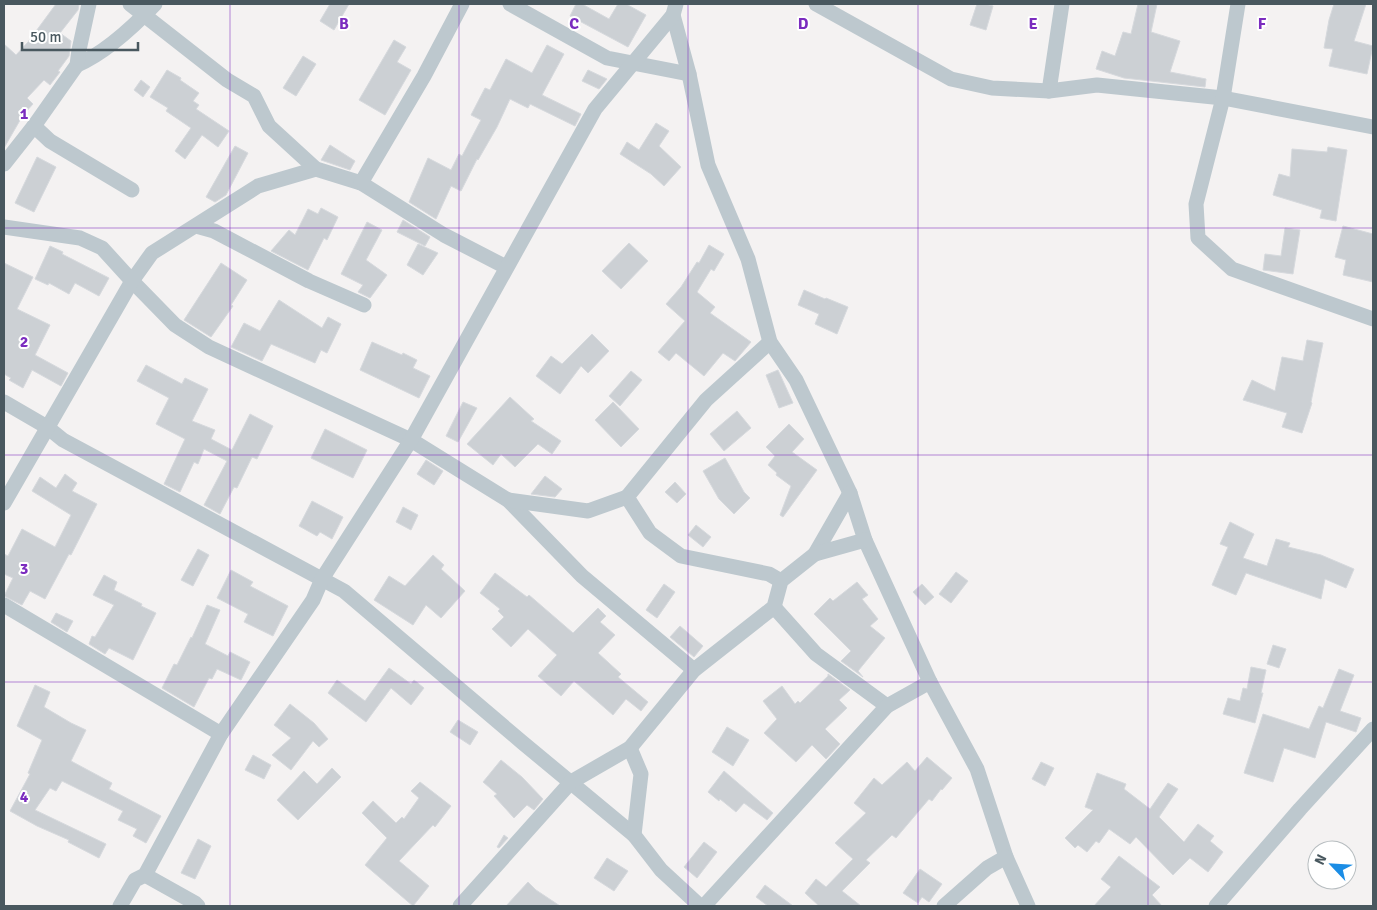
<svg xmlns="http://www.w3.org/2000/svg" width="1377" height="910" viewBox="0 0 1377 910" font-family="Signika,sans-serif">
<rect width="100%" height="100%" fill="#f4f2f2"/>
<g fill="#ccd0d4" stroke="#d6d9dd">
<path d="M56,4H79L78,10L60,33L71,41L69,56L58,71L60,72L50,85L44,80L27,98L33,104L23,115L4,148V44L16,55L28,42Z"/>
<path d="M330,4H349L334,30L320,21Z"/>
<path d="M576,4H582L609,19L618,4H626L646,15L628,47L570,16Z"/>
<path d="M977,4H985L993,6L986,30L970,25Z"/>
<path d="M1138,4H1157L1151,32L1180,41L1170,72L1206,79L1205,87L1124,78L1096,69L1102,51L1115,56L1123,32L1131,34Z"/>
<path d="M1334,4H1366L1354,41L1373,46L1367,74L1329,66L1333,49L1324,48L1329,20Z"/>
<path d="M394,40L406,47L397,62L411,70L385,115L359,100Z"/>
<path d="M547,45L564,54L542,95L581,114L575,126L530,104L528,108L510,99L497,127L478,160L477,159L461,191L451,186L436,219L409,202L428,158L451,170L459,154L462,156L481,120L471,115L485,88L490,90L506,59L532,73Z"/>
<path d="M303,56L316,64L296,96L283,88Z"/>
<path d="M167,70L181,78L180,80L199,93L193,101L199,105L196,109L229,131L218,147L202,135L185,159L175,151L191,128L166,111L168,108L150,97Z"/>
<path d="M588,70L607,79L599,89L582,81Z"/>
<path d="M141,80L150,87L143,97L134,90Z"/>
<path d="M656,123L669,131L659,146L681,167L664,186L651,174L620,154L627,142L639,150Z"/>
<path d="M330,145L355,161L350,170L321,160Z"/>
<path d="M235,146L248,153L226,195L215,202L206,197Z"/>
<path d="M1328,147L1347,150L1336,221L1320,218L1322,210L1273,195L1279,174L1290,177L1292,149L1327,152Z"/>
<path d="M37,157L56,167L34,212L15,203Z"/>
<path d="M321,208L338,217L327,240L324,238L308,270L271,251L289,230L295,235L308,209L318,214Z"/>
<path d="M403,220L430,237L425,246L397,232Z"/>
<path d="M367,222L382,230L366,260L387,275L370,298L358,292L363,285L341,274Z"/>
<path d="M1343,226L1373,234V282L1343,275L1346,260L1335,257Z"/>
<path d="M1285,228L1300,230L1293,274L1263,270L1265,254L1281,256Z"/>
<path d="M629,243L648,261L621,289L602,271Z"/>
<path d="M418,244L438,253L423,275L407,265Z"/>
<path d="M709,245L724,254L714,271L711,269L697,292L715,307L710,313L751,342L735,361L723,353L704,376L676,353L669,361L658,352L685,321L666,304L681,287L697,262L699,263Z"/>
<path d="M50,246L63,252L62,254L109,278L99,296L75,283L69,294L49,283L48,285L35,279Z"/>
<path d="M4,263L33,277L17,309L50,325L35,355L68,373L61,386L32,370L23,388L9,380L11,378L4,374Z"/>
<path d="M221,263L247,280L231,305L233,306L211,337L184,320Z"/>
<path d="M804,290L825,299L826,298L848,307L837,334L815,324L819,314L798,305Z"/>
<path d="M279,300L322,328L328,317L341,324L327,353L321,350L315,363L271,344L262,361L231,347L244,323L260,331Z"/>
<path d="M592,334L609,351L588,373L581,366L560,394L536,376L551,356L562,364Z"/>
<path d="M1307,340L1323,343L1311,402L1312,403L1302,433L1282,427L1287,413L1243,400L1252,380L1275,391L1282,357L1303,361Z"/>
<path d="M372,342L402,355L403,353L417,360L413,368L430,376L419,398L360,370Z"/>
<path d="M146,365L182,384L185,378L208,389L192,421L215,430L211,439L232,450L250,414L273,426L257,459L252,457L237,488L234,487L220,514L204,505L227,461L204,449L198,464L194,462L180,492L164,484L185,439L156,424L169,398L137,381Z"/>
<path d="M778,370L793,403L779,408L766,375Z"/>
<path d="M631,371L642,380L620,406L609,396Z"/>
<path d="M510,397L534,419L531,421L561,441L552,454L538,444L515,467L501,454L493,465L467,444Z"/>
<path d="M463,402L477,408L458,442L446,436Z"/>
<path d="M613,402L639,429L621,447L595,420Z"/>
<path d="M737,411L751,428L724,451L710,434Z"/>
<path d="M789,424L804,439L792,452L817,470L783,517L780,515L791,486L776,475L777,473L768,465L775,456L766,447Z"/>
<path d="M325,429L367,450L353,478L311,458Z"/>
<path d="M725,458L744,492L750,498L734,514L719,499L703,471Z"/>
<path d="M426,460L443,471L434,485L417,474Z"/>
<path d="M65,474L77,483L72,491L97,504L71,555L69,554L45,599L30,591L22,605L4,596L13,578L4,574V554L8,556L22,529L55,547L71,515L32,491L40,477L56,488Z"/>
<path d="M545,476L562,489L555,497L531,494Z"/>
<path d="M675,482L686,494L677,503L665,492Z"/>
<path d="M312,501L343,517L332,539L320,532L317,536L299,526Z"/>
<path d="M403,507L418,515L411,530L396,522Z"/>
<path d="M1230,522L1254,534L1243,558L1267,566L1276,539L1290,543L1288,547L1321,555L1354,569L1346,588L1325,579L1321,599L1246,573L1236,595L1212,585L1228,547L1220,544Z"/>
<path d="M696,525L711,537L703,547L688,535Z"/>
<path d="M198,549L209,555L193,586L181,580Z"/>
<path d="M433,555L444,565L441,569L465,591L441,618L426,605L413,625L374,600L389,576L405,586Z"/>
<path d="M231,570L253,582L250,586L288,606L273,636L244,622L248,614L217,598Z"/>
<path d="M956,572L968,581L951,603L939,594Z"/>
<path d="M495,573L527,597L529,595L573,633L598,608L606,616L600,622L615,635L598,653L621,674L618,677L648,702L641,711L626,699L613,715L574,681L561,696L538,676L557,655L528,629L511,647L492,629L504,617L498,611L500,609L480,593Z"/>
<path d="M104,575L117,582L114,590L142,604L141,606L156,613L133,660L109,648L105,654L89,644L92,636L95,637L114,605L93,595Z"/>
<path d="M857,582L868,595L862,599L878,619L870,626L885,638L858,671L863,677L841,661L851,651L814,614L830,598L833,601Z"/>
<path d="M664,584L675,592L657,618L646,610Z"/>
<path d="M922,584L934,597L925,605L913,592Z"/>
<path d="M207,605L220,610L205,644L228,656L230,652L250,662L241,680L217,669L212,679L209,678L194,707L162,688L174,664L177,665L191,637L192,638Z"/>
<path d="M56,613L73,621L67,632L51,622Z"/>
<path d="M680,626L703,646L694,657L670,637Z"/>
<path d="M1273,645L1286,649L1279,668L1267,664Z"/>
<path d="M1251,667L1266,670L1261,693H1263L1255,723L1223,714L1228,698L1240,701L1243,688L1247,689Z"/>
<path d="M389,668L411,684L414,680L424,688L411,705L391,688L366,722L328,693L337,680L365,701Z"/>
<path d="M1339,669L1354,675L1340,711L1361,718L1356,732L1326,722L1315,758L1284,748L1273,782L1244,773L1263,714L1309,729L1319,706L1323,708Z"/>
<path d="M828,674L850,690L839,700L847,708L825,729L840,744L826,759L812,745L796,762L764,733L777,719L763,701L782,686L795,704L798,701L800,703L828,676Z"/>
<path d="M35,685L50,692L44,707L71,723L86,730L71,761L112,783L109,789L161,816L146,843L133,836L137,829L118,820L123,811L62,781L56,791L50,788L35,810L106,844L99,858L68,842L69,840L37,826L10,811L30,774L28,773L42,740L17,726Z"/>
<path d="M290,704L314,723L328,739L319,747L313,741L291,770L272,755L291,738L274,725Z"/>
<path d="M458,720L478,732L470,745L450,732Z"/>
<path d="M727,727L749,740L733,766L712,752Z"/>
<path d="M253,755L271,765L264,779L245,770Z"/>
<path d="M927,757L952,778L942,790L941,789L932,801L929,799L896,838L892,835L866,860L870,863L842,891L861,906H819L805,893L816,879L826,887L853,859L835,843L866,813L854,803L874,778L882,785L907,762L915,771Z"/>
<path d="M501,760L522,777L543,799L534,810L527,805L514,818L494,796L497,794L483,782Z"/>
<path d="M1041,762L1054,768L1045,786L1032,779Z"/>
<path d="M332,768L341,777L298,820L277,800L304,771L317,784Z"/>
<path d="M724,771L773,813L767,820L744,803L736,812L720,799L719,801L708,792Z"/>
<path d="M1097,773L1126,784L1124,789L1150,809L1168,783L1178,789L1159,817L1184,842L1198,824L1214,836L1210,841L1223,852L1208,872L1190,858L1173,875L1136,837L1130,844L1109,829L1099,843L1096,841L1087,852L1078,845L1075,848L1065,838L1093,810L1085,807Z"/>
<path d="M420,782L451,806L435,827L433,825L399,861L429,886L413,906L365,865L387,838L362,813L373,801L396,823L402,817L404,819L419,798L411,791Z"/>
<path d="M504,835L508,838L499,848L497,847Z"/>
<path d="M198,839L211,846L195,879L181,873Z"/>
<path d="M704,842L717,852L697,878L684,867Z"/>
<path d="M1119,856L1160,887L1152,895L1162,906H1094L1111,887L1101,879Z"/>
<path d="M607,858L628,871L614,891L594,878Z"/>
<path d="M920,869L942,884L929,902L922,897L918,903L903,893Z"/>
<path d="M528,882L536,890L560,906H506Z"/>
<path d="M765,885L793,906H768L756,897Z"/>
</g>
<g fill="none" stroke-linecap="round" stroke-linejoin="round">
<g stroke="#bdc8ce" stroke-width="15">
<path d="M130,4L227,80L254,96L269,126L316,169L361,183L444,235L506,267"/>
<path d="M510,4L607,58L689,74"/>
<path d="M816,4L951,79L992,88L1049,91L1097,85L1223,98L1373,127"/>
<path d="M1238,4L1223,98L1196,204L1198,238L1232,269L1373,319"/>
<path d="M673,15L689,74L708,165L748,259L770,342L796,380L850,493L865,540L930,682L977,769L1006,857L1028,906"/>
<path d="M77,65C105,53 134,26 155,4"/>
<path d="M1049,91L1062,4"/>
<path d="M34,126L50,141L132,190"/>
<path d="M4,164L34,126L77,65L79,50L89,4"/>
<path d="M361,183L424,76L462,4"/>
<path d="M196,226L214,231L309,281L364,305"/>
<path d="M4,227L80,238L102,248L132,281L175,325L209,347L411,440L508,500L582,576L694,670"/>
<path d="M770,342L706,400L627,497L650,533L681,556L769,574L781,581"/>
<path d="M4,402L47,427L63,440L344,591L523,743L634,835L661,870L700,906"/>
<path d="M508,500L588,511L627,497"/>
<path d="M4,503L132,281L152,253L258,186L316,169"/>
<path d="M815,554L850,493"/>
<path d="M4,605L221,734"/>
<path d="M774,607L816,654L887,706"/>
<path d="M630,748L641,774L634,835"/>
<path d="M145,875L195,903L198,906"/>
<path d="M120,906L135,880L145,875L221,734L313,600L322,579L411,440L595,109L673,15L676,4"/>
<path d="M460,906L571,782L630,748L694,670L774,607L781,581L815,554L865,540"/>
<path d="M704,906L887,706L930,682"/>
<path d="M944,906L987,868L1006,857"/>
<path d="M1216,906L1300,809L1373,729"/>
</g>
</g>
<path fill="none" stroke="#7b2cbf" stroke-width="1" stroke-opacity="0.55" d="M230,4V906M459,4V906M688,4V906M918,4V906M1148,4V906M4,228H1373M4,455H1373M4,682H1373"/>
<g font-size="16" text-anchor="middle" font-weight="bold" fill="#7b2cbf" stroke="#fff" stroke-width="4" stroke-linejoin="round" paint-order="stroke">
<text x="344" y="29">B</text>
<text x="574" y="29">C</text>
<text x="803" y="29">D</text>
<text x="1033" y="29">E</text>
<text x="1262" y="29">F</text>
<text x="24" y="119">1</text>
<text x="24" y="347">2</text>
<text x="24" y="574">3</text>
<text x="24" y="802">4</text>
</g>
<rect width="1377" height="910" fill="none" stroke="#49585f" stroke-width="10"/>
<g transform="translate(1332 865) rotate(295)"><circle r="24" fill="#ffffff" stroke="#b6bcbf"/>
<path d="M0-4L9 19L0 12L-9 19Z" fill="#1b8de5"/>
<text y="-8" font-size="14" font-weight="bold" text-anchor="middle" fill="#49585f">N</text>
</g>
<path d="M22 42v8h116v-8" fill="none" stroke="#49585f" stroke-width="2.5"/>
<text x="30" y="42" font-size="15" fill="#49585f" stroke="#ffffff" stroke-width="4" paint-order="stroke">50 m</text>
</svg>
